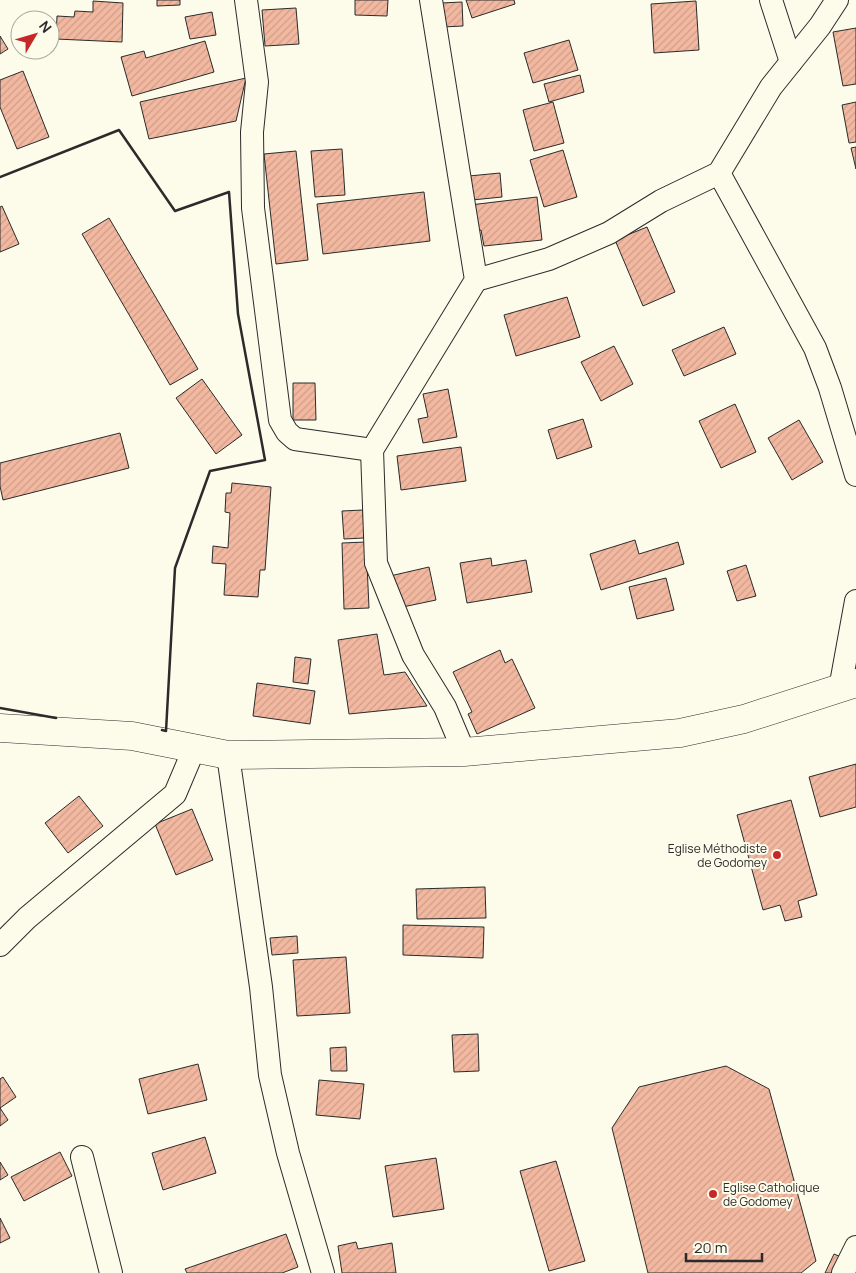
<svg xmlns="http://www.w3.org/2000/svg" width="856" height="1273" viewBox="0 0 856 1273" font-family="Manrope,sans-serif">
<defs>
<pattern id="building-hatch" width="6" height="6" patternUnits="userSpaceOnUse" patternTransform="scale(1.25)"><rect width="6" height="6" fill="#f2b8a0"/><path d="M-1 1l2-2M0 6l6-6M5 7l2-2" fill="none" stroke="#d09e8a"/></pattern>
</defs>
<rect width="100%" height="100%" fill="#fdfbea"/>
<g fill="url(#building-hatch)" stroke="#2b2b2b">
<path d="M157,0H180V5L157,6Z"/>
<path d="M355,0H388L387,16L355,15Z"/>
<path d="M466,0H514L515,4L472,18Z"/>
<path d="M93,1L123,3L122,42L56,39L57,16L74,17L75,11L93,12Z"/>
<path d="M696,1L699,50L654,53L651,4Z"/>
<path d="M462,2L463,26L442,27L441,3Z"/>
<path d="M296,8L299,44L265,46L262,10Z"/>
<path d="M212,12L216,35L190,39L185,17Z"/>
<path d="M856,28V84L843,86L833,32Z"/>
<path d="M0,36L8,49L0,54Z"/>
<path d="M569,40L578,70L533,83L524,53Z"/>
<path d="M205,41L214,72L132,96L121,57L144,51L146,58Z"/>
<path d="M23,71L49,137L17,149L0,107V80Z"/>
<path d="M580,75L584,92L549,102L544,84Z"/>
<path d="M246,78L236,121L149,139L140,102Z"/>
<path d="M553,102L564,143L534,151L523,110Z"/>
<path d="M856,102V142L849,143L842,105Z"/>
<path d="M856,147V169L851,148Z"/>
<path d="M342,149L345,195L315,197L311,151Z"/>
<path d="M563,150L577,197L544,207L530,160Z"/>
<path d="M296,151L308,260L276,264L264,154Z"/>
<path d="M500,173L502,197L472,200L469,176Z"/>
<path d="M424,192L430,241L323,254L317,204Z"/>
<path d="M537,197L542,240L484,246L481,230L474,231L470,205Z"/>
<path d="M2,206L19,244L0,252V207Z"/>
<path d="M109,218L198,369L170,385L82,234Z"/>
<path d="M647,227L675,292L643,306L615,240Z"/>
<path d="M567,297L580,337L516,356L504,315Z"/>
<path d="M724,327L736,354L684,376L672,350Z"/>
<path d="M614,346L633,384L601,401L581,362Z"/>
<path d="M202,379L242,435L216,454L176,398Z"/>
<path d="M293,383H315L316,420H293Z"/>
<path d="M448,389L457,437L423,443L418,419L428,417L423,394Z"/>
<path d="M735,404L756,452L721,468L699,421Z"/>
<path d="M583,419L592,447L557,459L548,430Z"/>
<path d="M799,420L823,462L792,480L768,438Z"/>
<path d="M120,433L129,468L3,500L0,486V463Z"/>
<path d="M461,447L466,481L401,490L397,456Z"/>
<path d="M232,483L271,487L265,570H260L258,597L224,595L226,564L212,563L213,546L228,548L230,513L225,512L226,493H231Z"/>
<path d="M363,510L364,538L344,539L342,511Z"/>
<path d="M635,540L639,554L678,542L684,564L601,590L590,554Z"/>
<path d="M366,542L369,608L344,609L342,543Z"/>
<path d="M491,558L492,566L526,560L532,592L467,603L460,563Z"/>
<path d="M746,565L756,596L737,601L727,571Z"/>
<path d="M429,567L436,600L398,608L390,576Z"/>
<path d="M666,578L674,610L637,619L629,587Z"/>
<path d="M377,634L384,675L405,672L427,706L349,714L338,640Z"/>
<path d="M500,650L505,663L512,659L535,708L477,734L468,714L472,712L453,672Z"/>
<path d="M295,657L311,659L308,684L293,682Z"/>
<path d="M257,683L315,691L310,724L253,716Z"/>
<path d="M856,764V807L820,817L809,777Z"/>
<path d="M79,796L103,826L68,853L45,823Z"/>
<path d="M791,800L817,895L798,901L802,917L785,921L780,905L763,910L737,815Z"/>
<path d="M192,809L213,860L176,875L155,824Z"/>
<path d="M485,887L486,918L417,919L416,889Z"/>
<path d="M403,925L484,927L483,958L403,955Z"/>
<path d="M297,936L298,953L272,955L270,938Z"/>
<path d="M346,957L350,1013L297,1016L293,960Z"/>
<path d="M478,1034L479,1071L454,1072L452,1035Z"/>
<path d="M346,1047L347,1071H331L330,1048Z"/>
<path d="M198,1064L207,1100L148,1114L139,1079Z"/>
<path d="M726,1066L769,1089L816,1261L801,1273H648L612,1128L639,1087Z"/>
<path d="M3,1077L16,1097L0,1108L8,1120L0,1126V1079Z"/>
<path d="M319,1080L364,1084L360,1119L316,1115Z"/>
<path d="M205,1137L216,1173L163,1190L152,1153Z"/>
<path d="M60,1152L72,1176L24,1201L11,1177Z"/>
<path d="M436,1158L444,1209L393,1217L385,1166Z"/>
<path d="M556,1161L585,1261L549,1271L520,1171Z"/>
<path d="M0,1162L8,1175L0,1180Z"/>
<path d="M0,1218L10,1238L0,1243Z"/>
<path d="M286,1234L298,1267L282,1273H187L185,1269Z"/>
<path d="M356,1242L358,1249L392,1243L396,1273H342L338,1246Z"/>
<path d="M834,1254L846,1259L839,1273H825Z"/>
</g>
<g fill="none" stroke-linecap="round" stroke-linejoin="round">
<defs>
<g id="minor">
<path d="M246,0L257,82L252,132L253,208L280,420L287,432L295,439L372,450"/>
<path d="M431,0L476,280L372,450L376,563L413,655L445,707L464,752"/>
<path d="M771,0L791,62"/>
<path d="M719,173L815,348L830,388L856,475"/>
<path d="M476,280L549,259L609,233L661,201L719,173L771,87L820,26L837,0"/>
<path d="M840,689L856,601"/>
<path d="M228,755L261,987L270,1075L288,1153L323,1273"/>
<path d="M0,945L27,918L175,794L194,749"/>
<path d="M82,1157L111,1273"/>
<path d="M843,1273L856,1247"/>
</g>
<path id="tertiary" d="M0,728L132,736L228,755L464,752L680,733L744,719L856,683"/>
</defs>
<use href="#minor" stroke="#2b2b2b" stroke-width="24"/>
<use href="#tertiary" stroke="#2b2b2b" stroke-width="29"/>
<use href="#minor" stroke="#fdfbea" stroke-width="22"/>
<use href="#tertiary" stroke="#fdfbea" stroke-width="28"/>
<g stroke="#2b2b2b" stroke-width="2.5">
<path d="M0,177L119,130L175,211L229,192L238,314L265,460L210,471L175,568L166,731L162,730"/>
<path d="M0,708L56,718"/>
</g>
</g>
<g fill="#c62828" stroke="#fdfbea" stroke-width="2">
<circle cx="777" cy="855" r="5"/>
<circle cx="713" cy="1194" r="5"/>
</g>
<g text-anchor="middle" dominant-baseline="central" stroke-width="4" stroke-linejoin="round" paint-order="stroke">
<g font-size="12" fill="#2b2b2b" stroke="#fdfbea" text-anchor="end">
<text x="767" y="848">Eglise Méthodiste<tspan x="767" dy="14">de Godomey</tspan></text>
<text x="723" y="1187" text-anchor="start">Eglise Catholique<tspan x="723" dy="14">de Godomey</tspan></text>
</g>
</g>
<g transform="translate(35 35) rotate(52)"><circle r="24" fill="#fdfbea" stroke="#a9a89e"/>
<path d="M0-4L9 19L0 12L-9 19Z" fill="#c62828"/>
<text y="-8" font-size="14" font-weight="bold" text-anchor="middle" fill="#2b2b2b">N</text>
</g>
<path d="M686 1253v8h76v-8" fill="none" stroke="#2b2b2b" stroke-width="2.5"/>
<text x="694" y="1253" font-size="15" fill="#2b2b2b" stroke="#fdfbea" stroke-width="4" paint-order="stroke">20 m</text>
</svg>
